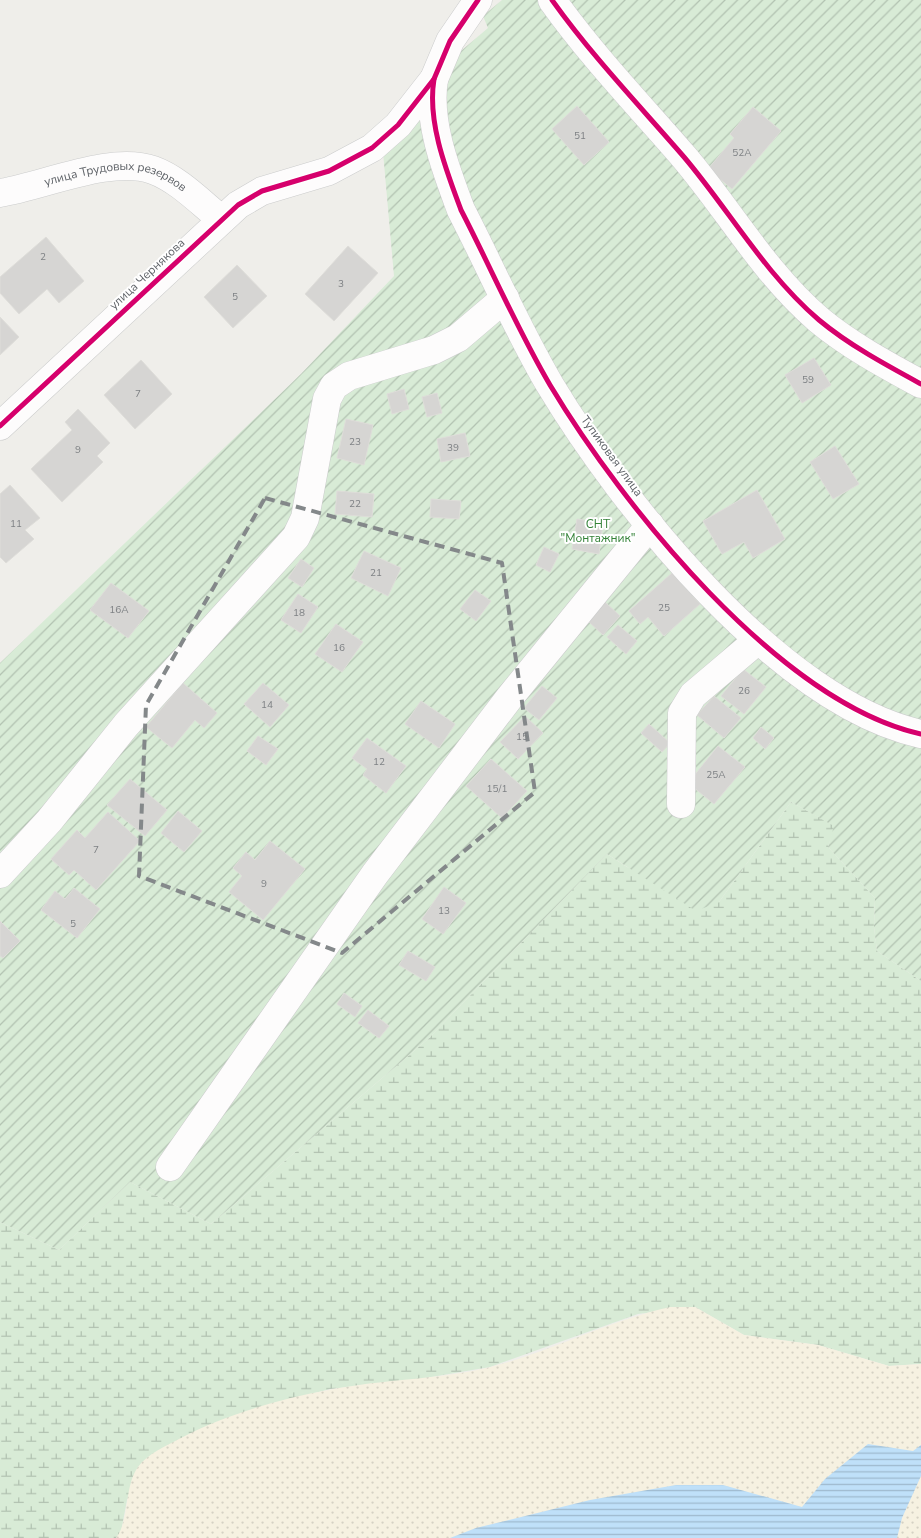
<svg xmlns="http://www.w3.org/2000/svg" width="921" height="1538" viewBox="0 0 921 1538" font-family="'Nunito Sans',sans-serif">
<defs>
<pattern id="wetland-marsh" width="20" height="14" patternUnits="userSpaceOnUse" patternTransform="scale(1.25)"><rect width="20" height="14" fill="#d8ebd6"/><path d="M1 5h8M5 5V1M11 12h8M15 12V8" fill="none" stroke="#b2c2b1"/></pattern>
<pattern id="sand-dots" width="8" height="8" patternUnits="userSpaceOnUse" patternTransform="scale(1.25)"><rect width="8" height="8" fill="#f6f1e1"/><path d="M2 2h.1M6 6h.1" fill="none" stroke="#d5d1c4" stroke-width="1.8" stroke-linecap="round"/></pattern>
<pattern id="garden-furrows" width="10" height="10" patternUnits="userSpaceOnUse" patternTransform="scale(1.25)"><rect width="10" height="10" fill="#d8ebd6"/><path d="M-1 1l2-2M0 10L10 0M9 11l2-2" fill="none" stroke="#b2c2b1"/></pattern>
<pattern id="water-rules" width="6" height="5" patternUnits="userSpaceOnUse" patternTransform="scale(1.25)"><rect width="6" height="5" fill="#bfe0f9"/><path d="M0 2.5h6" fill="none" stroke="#9eb9cd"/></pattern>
</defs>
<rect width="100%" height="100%" fill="#efeeea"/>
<path fill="url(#wetland-marsh)" d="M791,802L835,826L828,847L875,898L874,927L877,951L921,981V1364L889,1366L818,1345L744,1335L695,1307L638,1314L490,1367L408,1381L330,1389L262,1407L158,1451L138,1467L127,1500L121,1532L116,1538H0V1222L59,1250L130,1182L211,1224L428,1039L607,854L627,867L719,902Z"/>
<path fill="url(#sand-dots)" d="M670,1307H695L744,1335L818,1345L889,1366L921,1364V1538H116C130,1520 124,1486 138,1467C147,1454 166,1446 179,1439C224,1415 279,1399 329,1390C382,1379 438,1380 491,1367C552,1351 608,1321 670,1307Z"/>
<path fill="url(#garden-furrows)" d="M502,0H921V981L877,951L874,927L875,898L828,847L834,826L791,802L719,902L696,911L607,854L428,1039L211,1224L130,1182L59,1250L0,1222V663L301,374L394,276L383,152L461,51L488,28L483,16Z"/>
<path fill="url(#water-rules)" d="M868,1444L913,1451L921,1445V1476L902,1518L897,1538H450L476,1528L590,1500L676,1485H723L802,1507L825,1479Z"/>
<g fill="#d6d5d3" stroke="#deddd9">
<path d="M577,106L609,142L584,165L552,129Z"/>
<path d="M753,107L781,131L732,189L708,169L734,138L730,134Z"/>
<path d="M46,237L84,281L59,303L47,289L19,314L0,293V277Z"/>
<path d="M348,246L378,273L334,321L305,294Z"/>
<path d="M237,265L267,296L233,328L204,297Z"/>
<path d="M0,317L19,337L0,355Z"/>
<path d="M814,358L831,385L802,403L785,375Z"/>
<path d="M141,360L172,394L135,429L104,395Z"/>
<path d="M404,389L409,409L392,414L387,394Z"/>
<path d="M437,393L442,413L427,417L422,397Z"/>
<path d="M78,409L110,443L97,456L103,462L62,502L31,469L72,430L65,422Z"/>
<path d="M346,419L373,425L364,465L337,458Z"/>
<path d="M465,433L470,456L441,462L437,439Z"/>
<path d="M835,446L859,484L833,499L810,462Z"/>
<path d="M10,485L40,518L25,530L34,539L6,563L0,557V494Z"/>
<path d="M757,490L785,539L753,558L744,542L722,554L703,521Z"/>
<path d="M337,491L374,494L372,517L335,514Z"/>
<path d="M431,499L461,501L459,519L430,517Z"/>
<path d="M577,519L603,523L599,554L572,549Z"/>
<path d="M544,547L559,554L550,572L536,565Z"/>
<path d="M364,551L401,568L388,596L351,578Z"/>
<path d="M301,559L314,568L302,587L288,578Z"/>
<path d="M672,573L700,604L664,636L648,617L640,624L629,611Z"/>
<path d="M111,583L149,611L128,638L90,610Z"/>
<path d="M475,590L491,601L476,621L460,609Z"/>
<path d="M298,594L318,607L301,633L281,620Z"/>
<path d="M605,602L620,616L603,635L588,621Z"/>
<path d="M336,624L363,642L342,672L315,654Z"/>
<path d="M618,625L637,641L626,654L607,637Z"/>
<path d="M743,669L766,687L744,714L721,696Z"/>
<path d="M183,683L217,713L204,728L195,720L172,748L146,727Z"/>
<path d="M263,683L289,705L270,727L244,704Z"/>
<path d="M542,686L557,698L539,720L524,708Z"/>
<path d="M714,696L741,718L724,738L697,715Z"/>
<path d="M421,701L455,724L439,748L405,724Z"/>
<path d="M525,716L543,733L518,759L500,742Z"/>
<path d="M649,724L670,743L662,752L641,733Z"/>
<path d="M761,727L774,738L765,749L753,738Z"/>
<path d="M258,736L278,749L266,765L247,751Z"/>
<path d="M367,738L406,766L386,793L363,775L367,769L352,758Z"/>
<path d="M718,746L745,767L714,804L688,783Z"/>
<path d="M491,759L527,791L502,818L466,786Z"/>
<path d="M130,779L167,810L145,836L107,805Z"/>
<path d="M178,811L202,831L184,852L161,833Z"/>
<path d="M108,812L140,841L96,890L74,870L69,875L51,859L77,830L85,838Z"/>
<path d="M270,841L305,869L263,920L229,892L242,876L233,868L246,852L255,860Z"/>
<path d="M444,887L466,903L443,934L422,919Z"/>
<path d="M74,888L100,909L77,938L41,910L55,891L65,899Z"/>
<path d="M0,921L20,941L3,958L0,956Z"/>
<path d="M408,951L435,967L426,981L399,965Z"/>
<path d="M344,993L362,1006L355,1017L337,1004Z"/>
<path d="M368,1010L389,1026L379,1038L358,1023Z"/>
</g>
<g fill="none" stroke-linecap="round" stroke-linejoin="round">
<defs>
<g id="minor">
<path d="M552,0C592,56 639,105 684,157C729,210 765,274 819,320C849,345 886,365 921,384"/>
<path d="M434,79C427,122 446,170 461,210C491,268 517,329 550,385C622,505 780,703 921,734"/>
<path id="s1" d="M0,193C44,186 111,155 153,170C178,179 200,202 221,219"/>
<path d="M0,426L238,205L262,191L329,171L372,148L398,125L434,79L450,41L478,0"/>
<path d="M681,804L682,713L693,695L758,640"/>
<path d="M0,874L49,821L126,725L296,537L305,518L327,399L334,386L349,376L434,350L458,338L505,298"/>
<path d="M170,1167L375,874L510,697L650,525"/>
</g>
</defs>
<use href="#minor" stroke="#cbcccc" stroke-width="29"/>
<use href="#minor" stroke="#fdfcfc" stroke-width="28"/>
<defs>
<g id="cycleway">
<path d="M552,0C592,56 639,105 684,157C729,210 765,274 819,320C849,345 886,365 921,384"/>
<path d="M434,79C427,122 446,170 461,210C491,268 517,329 550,385C622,505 780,703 921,734"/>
<path d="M0,426L238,205L262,191L329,171L372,148L398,125L434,79L450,41L478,0"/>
</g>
</defs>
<use href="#cycleway" stroke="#fff" stroke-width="8"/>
<use href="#cycleway" stroke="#d6006c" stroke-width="5"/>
</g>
<path fill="none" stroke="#84888a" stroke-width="4" stroke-dasharray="10 6" stroke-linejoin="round" d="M265,498L502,563L535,792L342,953L139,876L146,705Z"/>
<g text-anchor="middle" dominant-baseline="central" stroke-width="4" stroke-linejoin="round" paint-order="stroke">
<g font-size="10" fill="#7e8184">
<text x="580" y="136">51</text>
<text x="742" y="153">52А</text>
<text x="43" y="257">2</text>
<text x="341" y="284">3</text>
<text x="235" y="297">5</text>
<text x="808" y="380">59</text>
<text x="138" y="394">7</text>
<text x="355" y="442">23</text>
<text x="453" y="448">39</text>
<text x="78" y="450">9</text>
<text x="355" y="504">22</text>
<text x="16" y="524">11</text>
<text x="376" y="573">21</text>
<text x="664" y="608">25</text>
<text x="119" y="610">16А</text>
<text x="299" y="613">18</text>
<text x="339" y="648">16</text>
<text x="744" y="691">26</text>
<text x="267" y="705">14</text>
<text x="522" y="737">15</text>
<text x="379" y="762">12</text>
<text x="716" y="775">25А</text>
<text x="497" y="789">15/1</text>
<text x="96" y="850">7</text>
<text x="264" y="884">9</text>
<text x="444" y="911">13</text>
<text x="73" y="924">5</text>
</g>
<g font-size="12" fill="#5f6368" stroke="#fff">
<text stroke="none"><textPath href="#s1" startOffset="120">улица Трудовых резервов</textPath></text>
<text transform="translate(147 274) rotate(-43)">улица Чернякова</text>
<text transform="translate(612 456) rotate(54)">Тупиковая улица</text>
</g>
<g font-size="12" fill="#348238" stroke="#fff">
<text x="598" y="524">СНТ<tspan x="598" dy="14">"Монтажник"</tspan></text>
</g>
</g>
</svg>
